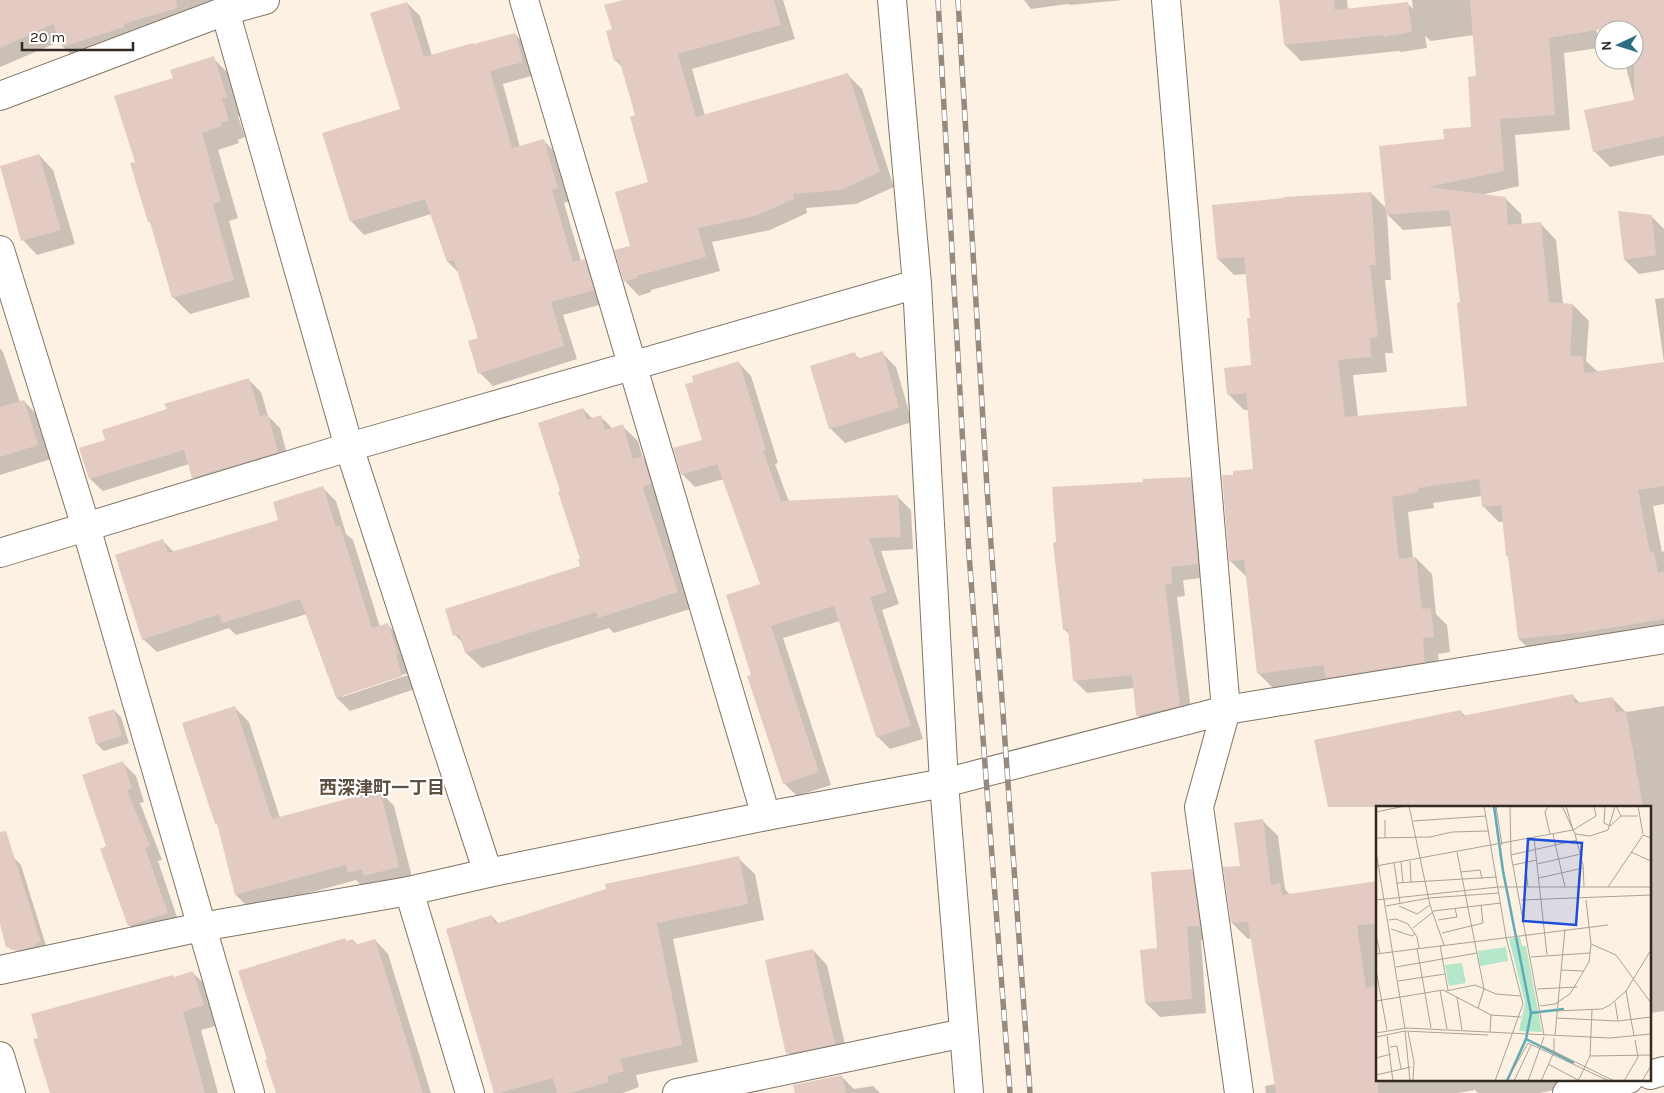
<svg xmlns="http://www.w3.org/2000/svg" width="1664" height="1093" viewBox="0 0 1664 1093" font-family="Karla,'Noto Sans JP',sans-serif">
<rect width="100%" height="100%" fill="#fdf1e3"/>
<g fill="#0003" fill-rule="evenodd">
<path d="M0,0H263L77,61L63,47L61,41L0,67Z"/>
<path d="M628,0H783L795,39L692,69L705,116L848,75L862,89L894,187L856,204L806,208L807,213L770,230L712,242L720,271L651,290V292L639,296L625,281L632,246L650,183L637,116L623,68L615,60L613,30Z"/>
<path d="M1024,0H1123L1070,5L1068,4L1031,9Z"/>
<path d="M1280,0H1347L1348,10L1407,3L1413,9L1412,0H1585L1593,7L1599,48L1564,53L1570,130L1515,135L1519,186L1481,195L1505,198L1521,214L1522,225L1541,224L1556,240L1563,304L1573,305L1589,321L1586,361L1598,372L1664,363L1655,299L1664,298V504L1653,506L1662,552L1664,551V637L1535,655L1519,639L1510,559L1507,555L1504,522H1499L1483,506L1482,496L1433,503L1434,508L1408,512L1413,559L1416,558L1432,574L1436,614L1447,625L1450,652L1438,654L1441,677L1274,689L1258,673L1247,577L1230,561L1235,476L1254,470L1249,410H1244L1228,394L1253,366L1251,319L1246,274L1234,275L1218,259L1371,193L1387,209L1445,140L1473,129L1477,77L1474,35L1431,41L1425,36L1427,48L1401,52L1399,51L1301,61L1285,45ZM1387,214L1403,230L1452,226L1461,303L1468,407L1358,417L1353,375L1387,372L1385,353H1393L1385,280H1391Z"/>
<path d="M1634,0H1664V155L1610,167L1594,151L1635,101L1624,60H1634V53L1641,52Z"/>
<path d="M407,3L420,16L432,56L515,34L528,48L535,75L503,84L520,147L543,140L556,153L570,201L564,203L581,261L584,260L597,274L606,303L563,315L577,359L493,386L480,373V339L459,273L448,262L431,214L364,235L351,221L401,110Z"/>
<path d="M213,58L230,75L243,115L238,116L245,137L238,140L239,143L218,150L238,218L229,221L250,297L190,314L173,297L152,224L149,222L136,163L174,79Z"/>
<path d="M39,155L53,170L75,244L37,255L23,240Z"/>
<path d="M1651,216L1664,229V270L1639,274L1625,260Z"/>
<path d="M0,348L3,352L20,402L24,401L37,415L51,459L0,475Z"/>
<path d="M882,353L896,367L912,422L845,443L830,428L854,354L860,359Z"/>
<path d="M739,363L751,376L778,463L775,464L789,502L898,497L911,510L913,549L881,551L899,604L882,610L923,739L890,749L877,736L840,621L783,638L831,785L797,796L784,783L752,676L762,584L724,479L695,487L682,474L704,440Z"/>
<path d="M249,380L261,392L268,416L280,428L290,465L206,490L193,478L189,464L103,491L90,479L106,440Z"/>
<path d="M583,409L593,419L601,417L613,429L622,426L638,441L643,458L658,473V505L693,608L614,633L609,628L482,668L466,653L464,644L455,635L582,567L581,560L562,492Z"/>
<path d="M1190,478L1203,491L1210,577L1183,580L1185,596L1177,597L1192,718L1150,728L1138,715L1135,688L1087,693L1074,680L1069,634L1064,629L1144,483Z"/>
<path d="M322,487L336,501L346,534L353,540L380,627L388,625L401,638L415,689L350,711L337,698L307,614L236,635L229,628L157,652L143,639L163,541L174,552L280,521ZM408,673V675L342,697V695Z"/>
<path d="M1573,696L1581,704L1612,698L1626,712L1664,706V1011L1650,1013V807H1378L1461,712L1466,716Z"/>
<path d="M235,708L249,722L280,818L380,791L394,806L413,881L363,887L356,880L250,909L236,895L220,827L216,823Z"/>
<path d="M114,710L121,717L129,743L104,751L97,744Z"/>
<path d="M123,763L136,776L144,802L140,803L162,860L158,861L180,926L142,939L129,925L108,847Z"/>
<path d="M1262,820L1278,836L1285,889L1290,895L1378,882V1079H1576L1577,1086L1539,1093H1478L1475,1090L1458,1093H1266L1265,1086L1276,1084L1252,938L1248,939L1232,923L1241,867Z"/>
<path d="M14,858L21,865L47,949L41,950L42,953L23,957L12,951L21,954L22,952L11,948V950L8,946L0,921V862Z"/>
<path d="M738,858L755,874L764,920L673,939L698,1062L636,1075L639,1087L623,1093H495L492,916L499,924Z"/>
<path d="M1191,870L1206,885L1213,939L1201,940L1206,1013L1160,1017L1146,1003L1158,949Z"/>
<path d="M345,939L347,942L353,940L358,945L375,940L388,954L431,1093H277Z"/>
<path d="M813,950L827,965L848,1058L801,1066L787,1051Z"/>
<path d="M193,973L212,991L222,1024L201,1030L218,1093H51L175,978Z"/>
<path d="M841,1076L854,1089L873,1086L880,1093H811Z"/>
</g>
<g fill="#e3cbc4">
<path d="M0,0H176L177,8L124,24V27L62,47L53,24L0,48Z"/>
<path d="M623,0H774L781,25L678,54L696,117L848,73L880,172L841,190L793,194L794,199L755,216L698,228L706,257L637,276L638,278L624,282L614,250L630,246L615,192L648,182L630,117L635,115L619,59L614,61L606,31L612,29L604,5Z"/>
<path d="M1279,0H1334L1335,10L1408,2L1412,32L1384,37L1383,35L1284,45Z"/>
<path d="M1470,0H1664V136L1593,152L1584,110L1634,100V30H1628L1627,25L1549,38L1555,115L1500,119L1504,171L1428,187L1506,197L1508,225L1541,222L1549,302L1573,304L1570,356H1583L1584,373L1664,362V486L1638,490L1650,553L1654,552L1658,573L1664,572V619L1585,632L1518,639L1508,556H1506L1501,505L1482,507L1479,479L1418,488L1419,492L1392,497L1399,559L1416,557L1422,609L1431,608L1434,637L1423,638L1425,662L1326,678L1323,665L1257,674L1244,560L1229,561L1222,475H1233V471L1253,469L1246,393L1227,395L1224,368L1251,365L1247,318H1250L1244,257L1217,259L1212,205L1284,198V197L1371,192L1376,265H1370L1378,337L1370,338L1371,357L1338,360L1345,417L1467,406L1457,303L1460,302L1449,210L1386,215L1379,146L1444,139L1443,129L1471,127L1468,77L1476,76Z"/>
<path d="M407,2L424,57L473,43L474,44L515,33L523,62L490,71L512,148L544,139L558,188L552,190L573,262L585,259L594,290L551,302L564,346L478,374L468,341L478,338L454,260L447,262L425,199L350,222L322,133L400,109L370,13Z"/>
<path d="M214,56L227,97L222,99L229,120L221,123L222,126L202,133L221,201L213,204L234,280L172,298L150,222H148L130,163L135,162L114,96L173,78L170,70Z"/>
<path d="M39,154L61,230L21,241L0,166Z"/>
<path d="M1618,211L1652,215L1656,255L1624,260Z"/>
<path d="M883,351L899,408L829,429L810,366L855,352L857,359Z"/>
<path d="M739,361L766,450L763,451L781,501L898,495L901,537L869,538L887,592L870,597L911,726L876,737L834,606L771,626L819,772L783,784L747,676L751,675L726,595L760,584L717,464L681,475L673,448L702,440L685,384L693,382L692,376Z"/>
<path d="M249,378L260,416L268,414L278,452L192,478L184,450L89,479L79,448L105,440L102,430L167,409L164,404Z"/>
<path d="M24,400L38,445L0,457V407Z"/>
<path d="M583,408L587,420L601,415L605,430L623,424L633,459L643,456L651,484L644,486L643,489L678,592L598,618L596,612L465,653L459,634L453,636L445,609L580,566L578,559H580L558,492L560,491L538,423Z"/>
<path d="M1191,477L1198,564L1171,567L1172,584L1165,585L1180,706L1136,716L1132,675L1073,681L1068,629L1063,630L1053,543L1056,542L1052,487L1143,482V479Z"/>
<path d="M323,486L336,527L340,526L372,628L388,623L398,654L396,655L402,676L336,698L300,599L222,623L219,614L142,640L115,555L163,539L168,553L278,520L273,502Z"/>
<path d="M1573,694L1575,703L1613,697L1616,712L1626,711L1643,807H1328L1314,740L1461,710L1462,716Z"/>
<path d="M235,706L272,819L380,790L399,867L364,876L362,869L348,873L346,865L235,895L217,823L215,824L182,723Z"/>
<path d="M114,709L122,736L96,744L88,717Z"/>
<path d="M123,761L132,788L127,790L150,846L145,848L168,913L128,926L100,849L106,846L82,775Z"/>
<path d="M1263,819L1271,885L1280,883L1282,895L1378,881V924L1357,925L1366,988L1378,985V1093H1276L1248,922L1231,923L1223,867L1240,866L1234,823Z"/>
<path d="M6,831L41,942L35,944L36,946L16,951L6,947L0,924V832Z"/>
<path d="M739,856L748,904L657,923L682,1045L620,1059L624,1071L607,1076L609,1082L570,1093H557L553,1078L499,1093H494L446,929L492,915L495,924L606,889L605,884Z"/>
<path d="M1192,869L1200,926H1187L1192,999L1145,1003L1140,950L1157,948L1151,872Z"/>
<path d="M345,938L346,941L353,939L355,945L375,939L423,1093H276L265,1060L267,1059L238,971Z"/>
<path d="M813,949L835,1044L786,1054L765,960Z"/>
<path d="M193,971L204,1005L183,1012L205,1093H50L33,1039L38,1038L31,1014L173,975L174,977Z"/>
<path d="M842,1075L846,1093H795L793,1085Z"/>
</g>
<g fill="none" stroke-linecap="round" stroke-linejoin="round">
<defs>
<g id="minor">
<path d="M524,0L766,816"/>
<path d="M1166,0L1226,710L1199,807L1239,1093"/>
<path d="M225,11L349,447L488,873"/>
<path d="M0,96L225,11L265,0"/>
<path d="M0,250L86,527L250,1093"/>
<path d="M0,553L349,447L917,284"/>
<path d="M409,891L470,1093"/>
<path d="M0,970L201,927L409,891L488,873L766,816L944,783L1226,710L1664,639"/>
<path d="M1650,1075L1664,1071"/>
<path d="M677,1093L964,1033"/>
<path d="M1567,1093L1629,1079"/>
</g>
<g id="tertiary">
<path d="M892,0L917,284L944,783L969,1093"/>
<path d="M0,1056L11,1093"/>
</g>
</defs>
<use href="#minor" stroke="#827464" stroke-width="30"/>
<use href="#tertiary" stroke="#827464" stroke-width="30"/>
<use href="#minor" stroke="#fff" stroke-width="28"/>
<use href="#tertiary" stroke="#fff" stroke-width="28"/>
<defs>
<g id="rail">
<path d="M938,0L969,554L1010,1093"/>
<path d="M958,0L987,488L1030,1093"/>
</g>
</defs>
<use href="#rail" stroke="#938a80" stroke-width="5.5"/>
<use href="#rail" stroke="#fff" stroke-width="4" stroke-dasharray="11" stroke-linecap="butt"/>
</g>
<g text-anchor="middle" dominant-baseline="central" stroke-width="4" stroke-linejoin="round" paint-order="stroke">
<g font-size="18" font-weight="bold" fill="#5d5142" stroke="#fff">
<text x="382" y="788">西深津町一丁目</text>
</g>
</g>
<g transform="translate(1376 806)">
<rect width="275" height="275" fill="#fdf1e3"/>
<path d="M144,131L146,140H150L166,226L143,225L149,197L133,133Z" fill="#b4e7ca"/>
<path d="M130,141L132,155L104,160L102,145ZM86,157L90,177L73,180L69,159Z" fill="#b4e7ca"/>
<path fill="none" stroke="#5eaab6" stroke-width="2.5" d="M118,0L127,65L155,207M150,233L198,257M131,275L150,233L155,207L188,203"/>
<path fill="none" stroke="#aba196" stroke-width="1" d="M33,0L54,99L68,139M108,0L130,131L147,198L119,275M120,0L126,39M134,0L135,49L168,229M172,0L169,6L174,28M186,0L199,28L214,30L232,24L239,0M190,0L197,24M229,0L228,17L234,20L245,10M240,0L245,10H262M262,0L267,28M0,6L29,0M37,15L110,10M177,28L189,81M199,28L207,59L208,80M0,32L54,31L76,26L113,25M9,32V14M158,32L171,149M0,45L29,223M81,46L108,183L102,202M255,46L275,55M135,49L201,34M34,55L35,77M25,56L27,77M149,56L152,81M18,57L24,97M161,58L205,48M137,59L161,54M0,60L197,24L220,10L218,0M85,66L104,64L106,73M163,72L207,62M20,77L121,71M232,81L267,29L275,32M0,94L122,81H275M145,94L275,89M10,100L53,92L123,87M23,100L41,108L54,99M57,105L125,97M13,114L20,113L32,118L41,131L43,142M62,114L81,111L79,102M37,122L57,106M15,123L36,130L39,128M66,127L107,117L105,99M0,129L4,147M215,138L240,149L275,197M64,139L72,184M41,142L55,222M0,148L232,119M155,151L214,147M20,161L101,147M0,164L11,224M185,164L208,165M22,175L69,168M161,183L201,181M64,184L71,223M70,185L99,179L120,188L145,190M250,185L258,230M81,191L86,224M0,195L67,184L115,209L145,211M239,196L242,215M164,200L179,198L194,188L213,156L215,138L210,94M180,205L226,203L234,199L250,185L275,144M180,212L242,215L275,211M29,225L34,275M32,226L38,256L37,275M114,226L115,209M0,227L30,222L234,232L275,228M179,229L189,123M11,230L17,275M0,231L29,225L112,229M167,240L238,275M14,241L21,240L25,263M214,250L275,249M0,252L15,248M172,258L204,275M0,269L35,261M134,269L152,237L233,275M138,275L155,239M152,275L168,231M165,275L178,246V232M202,275L214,250L216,204M248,275L262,251L259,234M266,275L275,260"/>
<path fill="#1d4ed8" fill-opacity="0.15" stroke="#1d4ed8" stroke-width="2.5" d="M152,33L206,37L200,119L147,115Z"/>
<rect width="275" height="275" fill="none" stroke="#302a23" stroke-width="2.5"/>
</g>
<g transform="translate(1619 45) rotate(266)"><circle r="24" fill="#ffffff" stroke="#acaaa7"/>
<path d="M0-4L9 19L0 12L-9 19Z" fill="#2d6e81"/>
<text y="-8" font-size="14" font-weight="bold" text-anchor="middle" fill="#302a23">N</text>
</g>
<path d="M22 42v8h111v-8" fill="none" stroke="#302a23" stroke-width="2.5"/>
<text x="30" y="42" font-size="15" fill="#302a23" stroke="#ffffff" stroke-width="4" paint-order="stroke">20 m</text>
</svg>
